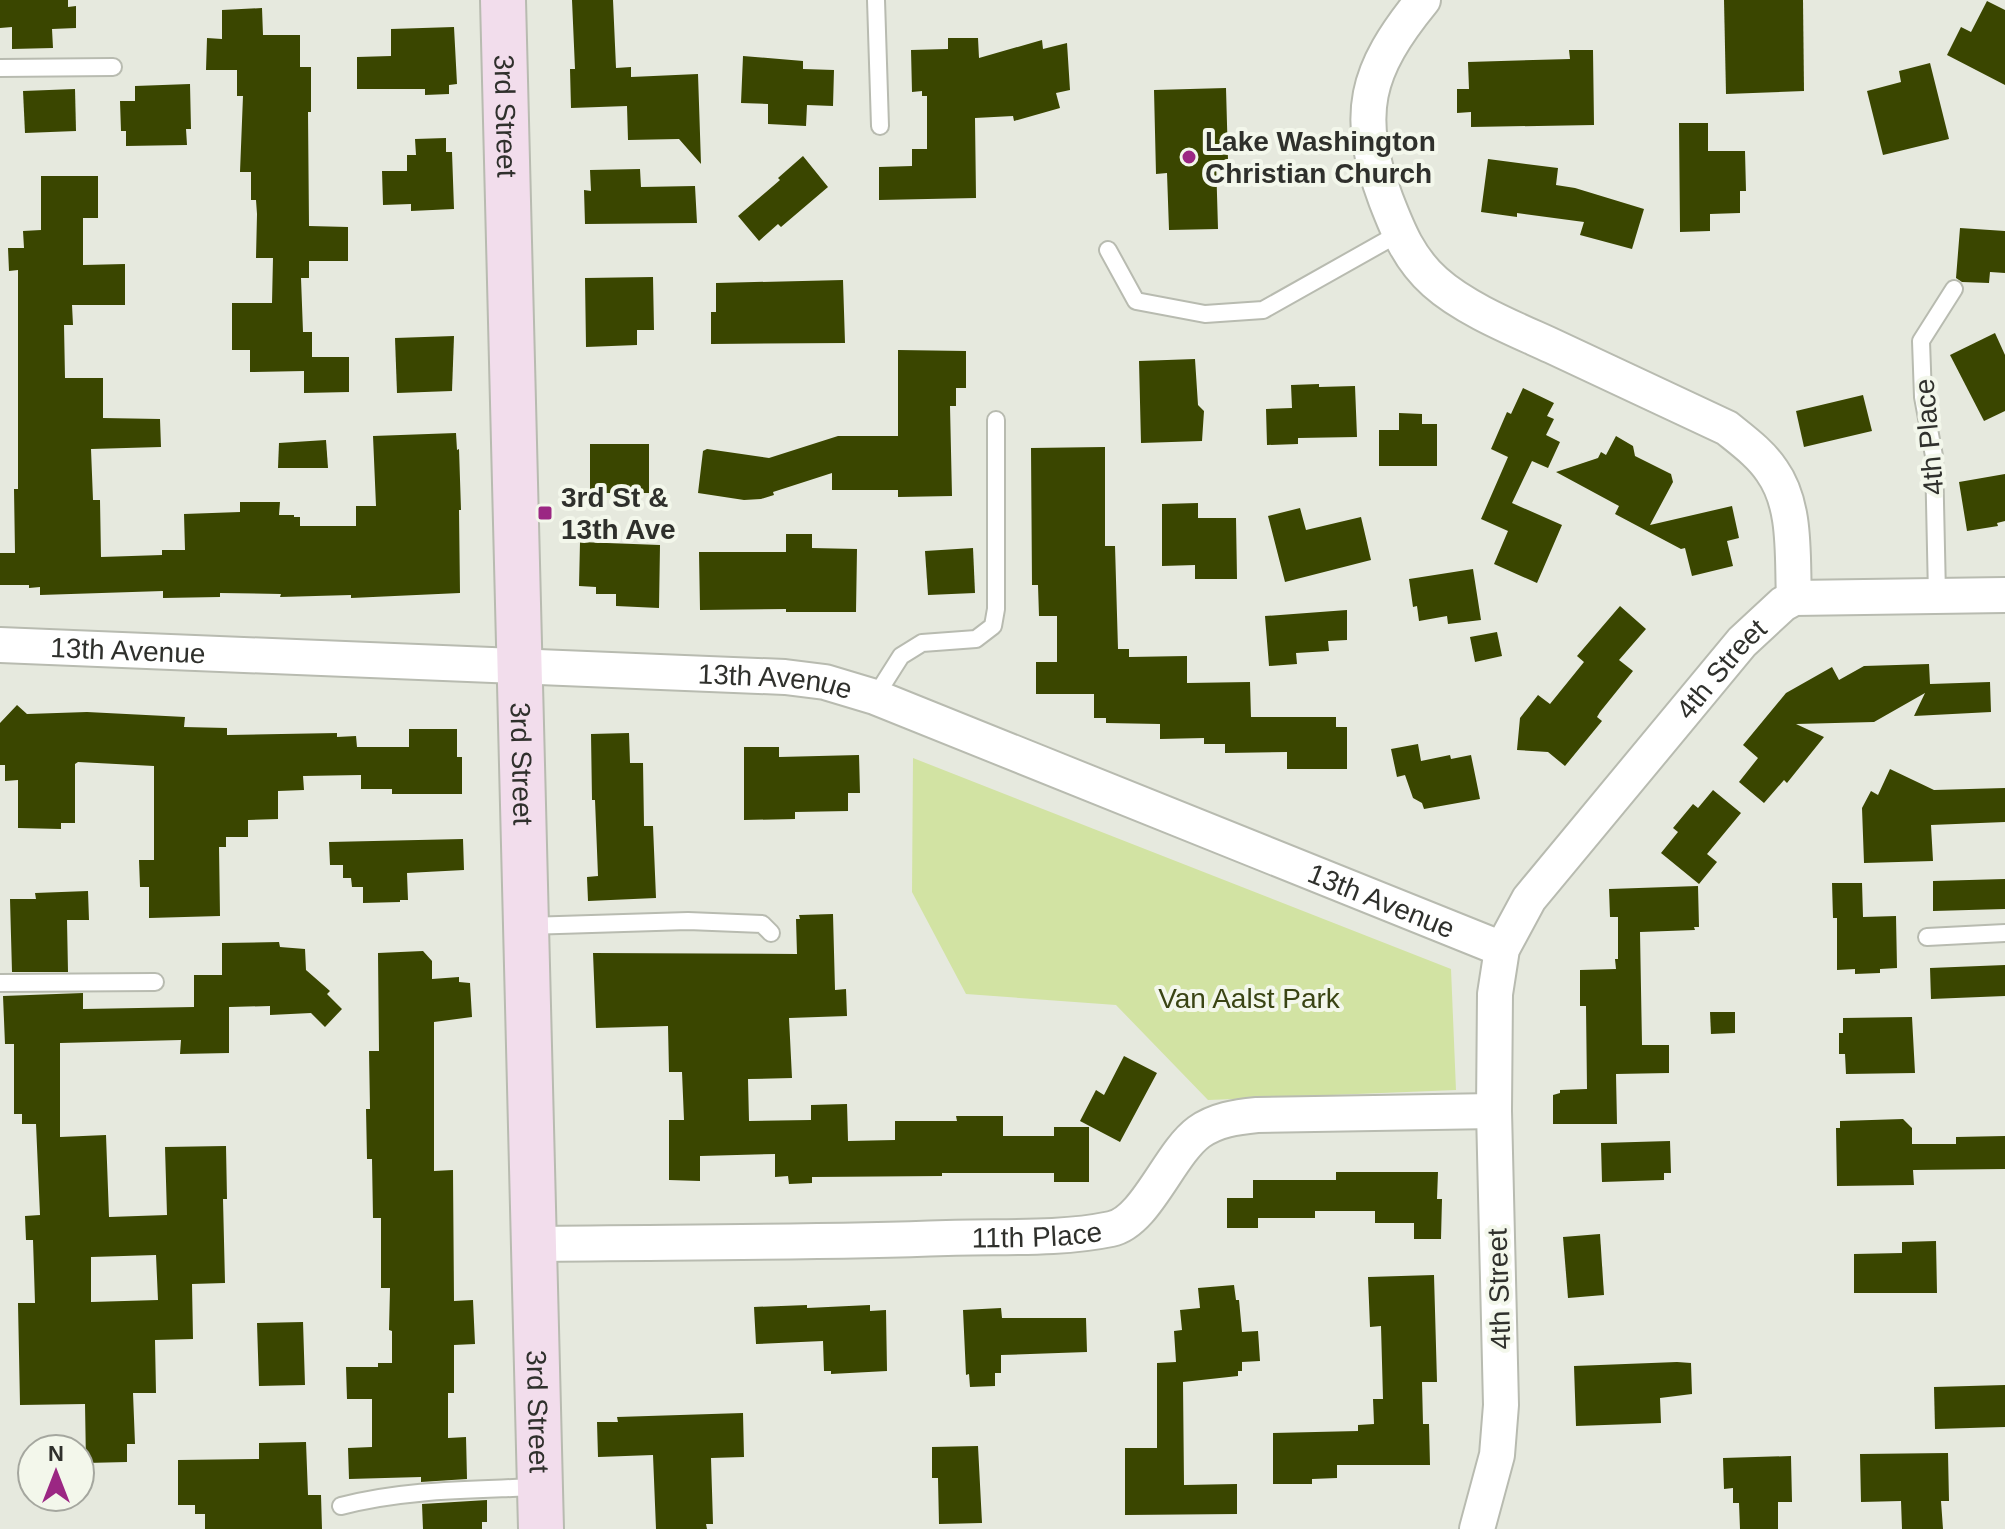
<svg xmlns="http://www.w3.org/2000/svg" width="2005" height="1529" viewBox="0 0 2005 1529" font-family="Helvetica,sans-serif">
<rect width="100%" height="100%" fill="#e6e9de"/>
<path fill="#d2e3a3" d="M913,758L1451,969L1456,1090L1208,1100L1116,1005L966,994L912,892Z"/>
<g fill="#3a4600" fill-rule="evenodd">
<path d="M0,0H68V7L76,6V28L52,29L53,48L12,49V27L0,28Z"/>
<path d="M572,0H613L616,68L631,67V77L698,74L701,164L679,139L628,140L627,106L571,108L570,69H575Z"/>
<path d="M1724,0H1803L1804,91L1726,94Z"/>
<path d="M1987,1L2005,10V85L1947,55L1961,27L1971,32Z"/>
<path d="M262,8L263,35H300V67H311V112H308L309,226L348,227V261H309V278H301L303,332H312V357H349V392L304,393V371L250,372V350H232V303H272L273,258H256L257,214L256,200H251V172H240L243,96H237V70H206L207,38L222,39V10Z"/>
<path d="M454,27L457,84L449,85V94L425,95V89H357V57L391,56V29Z"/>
<path d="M948,38H978L979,58L1042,40L1043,49L1067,43L1070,90L1056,93L1060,108L1014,121L1013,116L975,118L976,198L879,200V167L912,166V149H927V96H922V91L912,92L911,50L948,49Z"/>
<path d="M1569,50H1593L1594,125L1471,127V112L1457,113V89H1469L1468,62L1570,59Z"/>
<path d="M743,56L803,61V69L834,70L833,106L807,105L806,126L768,124V104L741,103Z"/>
<path d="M1930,63L1949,139L1883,155L1867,91L1901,82L1899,71Z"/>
<path d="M190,84L191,129H186L187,145L126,146V131H121L120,101H135V86Z"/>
<path d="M1226,88L1228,160H1216L1218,229L1169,230L1167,173L1156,174L1154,90Z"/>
<path d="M75,89L76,131L25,133L23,91Z"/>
<path d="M1679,123H1708V151H1745L1746,191H1740V213L1710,214V231L1680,232Z"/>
<path d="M446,138V152H452L454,209L411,211V204L383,205L382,171H407V155H416L415,139Z"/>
<path d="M803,156L828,187L781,227L778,224L759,241L738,216L780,180L778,178Z"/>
<path d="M1488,159L1558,168L1556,185L1575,188L1644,209L1632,249L1580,235L1584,222L1517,213V217L1481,212Z"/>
<path d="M640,169L641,187L695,186L697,223L585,224L584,190L591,191L590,170Z"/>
<path d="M41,176H98V218H83V265L125,264V305H72L73,325H64L65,378H103V418L160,419L161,447L91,449L93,500H100L101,557L162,555V550H185L184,514L240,512V502H280L279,515H294V517H300V526H356V506H376L373,436L456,433L457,450L459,449L461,510H459L460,593L351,598V595L280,597L281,594L220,593V597L163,598V591L40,595V587L29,588V585H0V553H15L14,489H18V270L9,271L8,248H24L23,231L41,230Z"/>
<path d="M1960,228L2005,231V273L1990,272L1989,283L1962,282L1956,278Z"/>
<path d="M653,277L654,330H637V345L586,347L585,278Z"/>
<path d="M843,280L845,343L711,344V312H716V283Z"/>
<path d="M1995,333L2005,355V411L1984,421L1950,355Z"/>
<path d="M454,336L452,391L397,393L395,338Z"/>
<path d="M898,350L966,351V388H956V406H950L952,496L898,497V490H832V473L773,492L774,495L761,499L744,500L698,493L703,451L707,449L769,458L838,436H898Z"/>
<path d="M1195,359L1198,405L1204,411L1202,441L1141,443L1139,361Z"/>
<path d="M1319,384V387L1355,386L1357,437L1298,438V444L1267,445L1266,409L1292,408L1291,385Z"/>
<path d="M1523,388L1554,403L1547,416L1554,419L1546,435L1560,442L1548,468L1532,461L1512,503L1562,525L1537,583L1494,564L1508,531L1481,519L1508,457L1491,449L1507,412L1511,414Z"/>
<path d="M1863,395L1872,431L1804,447L1796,411Z"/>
<path d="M1399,413L1422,414V424H1437V466H1379V430H1399Z"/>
<path d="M1616,436L1633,446L1635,456L1671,474L1673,482L1650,525L1732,506L1739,538L1727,541L1733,566L1692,576L1685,548L1681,549L1615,514L1619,506L1556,472L1598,458L1601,452L1606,455Z"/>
<path d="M326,440L328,468H278L279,443Z"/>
<rect x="590" y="444" width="59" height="49"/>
<path d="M1105,447V546H1115L1118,649H1129V657L1187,656V683L1250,682L1251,717H1336V727H1347V769H1287V752L1225,753V744H1204V738L1160,739V724L1106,723V718H1094V694H1036V662H1057V616H1039L1038,585H1032L1031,448Z"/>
<path d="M2005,474V521L1997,523L1998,526L1967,531L1959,482Z"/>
<path d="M1198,503V518H1236L1237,579H1195V565L1162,566V504Z"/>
<path d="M1300,508L1306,530L1361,517L1371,560L1285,582L1268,516Z"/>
<path d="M786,534H812V548L857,549L856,612H786V609L700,610L699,552H786Z"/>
<path d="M580,542L660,545L659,608L616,606V594H596V587L579,586Z"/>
<path d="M973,548L975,593L928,595L925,551Z"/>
<path d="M1473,569L1481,620L1448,624L1447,616L1419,621L1417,606L1413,607L1409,579Z"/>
<path d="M1620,606L1646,629L1619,660L1633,671L1600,712L1597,717L1602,721L1565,766L1548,752L1517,750L1520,718L1538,695L1550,704L1584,662L1577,656Z"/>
<path d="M1347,610V640L1328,641L1329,651L1296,653L1297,664L1269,666L1265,616Z"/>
<path d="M1497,632L1502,656L1475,662L1470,637Z"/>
<path d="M1929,664L1930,684L1990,682L1991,712L1914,716L1925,693L1874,722L1796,724L1824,737L1787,783L1784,780L1764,803L1739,782L1758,758L1743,745L1786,693L1832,667L1839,680L1864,666Z"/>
<path d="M17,705L27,714L87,712L185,717L184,727L227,728V735L337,733V737L356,736L357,747H409V729H457V757H462V794H392V789H361V775L303,776L304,790L278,791V819L248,820V837H226V847H219L220,916L149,918V887H140L139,860H154V766L78,762L75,764V823H61V829L18,828V780L5,781V765H0V723Z"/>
<path d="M629,733L630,763H643L644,826H653L656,898L588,901L587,877L598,876L595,800H592L591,734Z"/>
<path d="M1418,744L1421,761L1450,755L1451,759L1471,755L1480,799L1424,809L1422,803L1413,798L1405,775L1397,777L1391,749Z"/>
<path d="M744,747H779V757L859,755L860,793H848V811L795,812V819L744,820Z"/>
<path d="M1890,769L1934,790L2005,788V822L1931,825L1933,861L1864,863L1862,808L1871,791L1878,795Z"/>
<path d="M1713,790L1741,813L1707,854L1717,862L1699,884L1661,853L1678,832L1673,828L1693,804L1698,808Z"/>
<path d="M463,839L464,870L407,873L408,900H400V902L363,903V887H352L351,878H343V865H330L329,842Z"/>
<path d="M2005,879V909L1933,911V881Z"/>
<path d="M1832,883H1862L1863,917L1896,916L1897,968L1880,969V973L1855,974V969L1837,970V918H1833Z"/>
<path d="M1698,886L1699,927H1694L1695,930L1640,932L1642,1045H1669V1073L1616,1074L1617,1124H1553V1095L1560,1093V1090L1587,1089L1586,1006H1580V970L1616,969L1615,959H1618V917H1610L1609,889Z"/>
<path d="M88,891L89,920H67L68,972H12L10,899H36L35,893Z"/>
<path d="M833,914L835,990L846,989L847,1016L789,1018L792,1078L748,1079L749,1121L811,1120V1105L847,1104L848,1141L895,1140V1121H957L956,1116H1003V1136H1054V1127H1089V1182H1054V1173H942V1176L812,1177V1183L789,1184L788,1176L775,1177V1154L700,1156V1181L669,1180V1120H684L682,1072H669L668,1026L596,1028L593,953L797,954L796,919H800L799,915Z"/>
<path d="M279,942L280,947L305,949L306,970L330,991L327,994L342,1009L325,1027L311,1013L270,1015V1006L229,1007V1053L180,1054L181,1040L60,1043V1137L106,1135L109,1217L167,1215L165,1147L226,1146L227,1199H223L225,1283L192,1284L193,1339L155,1340L156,1393H133L135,1444H127V1462L86,1463L85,1404L20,1405L18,1303H35L33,1240H26L25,1216L40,1215L36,1124H22V1114H14V1044H5L3,996L83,993V1009L194,1007V975H222V943ZM156,1255L158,1300L91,1302V1257Z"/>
<path d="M423,951L432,961V979L459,977V982L470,983L472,1017L434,1022V1171L453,1170L454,1301L473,1300L475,1344L454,1345V1393H448V1438L466,1437L467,1479L421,1482V1477L349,1479L348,1448L372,1447V1399H347L346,1367H378V1363H392V1331L389,1330L390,1288H381V1218H373L372,1159H367L366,1109H370L369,1051H379L378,953Z"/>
<path d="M2005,965V996L1931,999L1930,968Z"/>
<path d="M1710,1012H1735V1033L1711,1034Z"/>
<path d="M1912,1017L1915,1073L1846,1074L1845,1054H1839V1033H1843V1018Z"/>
<path d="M1124,1056L1157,1073L1120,1142L1080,1121L1096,1090L1104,1095Z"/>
<path d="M1903,1119L1912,1128V1144H1956V1137L2005,1136V1169L1913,1170L1914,1185L1837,1186L1836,1128H1840V1121Z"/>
<path d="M1670,1141L1671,1173H1664V1180L1602,1182L1601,1143Z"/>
<path d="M1336,1172H1438L1437,1199H1442L1441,1239H1414V1223H1375V1211H1315V1218H1258V1228H1227V1198H1253V1180H1336Z"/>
<path d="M1600,1234L1604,1295L1568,1298L1563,1237Z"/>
<path d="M1936,1241L1937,1293H1854V1254L1902,1253V1242Z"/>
<path d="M1434,1275L1437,1382H1422L1423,1424H1429L1430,1465H1337V1478L1312,1479V1484H1273V1433L1358,1431V1425L1374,1424L1373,1399H1383L1381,1326L1370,1327L1368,1277Z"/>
<path d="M1234,1285L1236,1300H1239L1242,1332L1258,1331L1260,1361L1242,1362V1371H1238V1376L1183,1382L1184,1485L1237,1484V1514L1125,1515V1448H1157V1363L1176,1362L1174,1331L1182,1330L1180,1310L1200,1308L1198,1288Z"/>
<path d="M807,1305V1308L870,1305V1311L886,1310L887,1371L831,1374V1371H824L823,1341L756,1344L754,1307Z"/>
<path d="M1001,1308L1002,1318H1086L1087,1352L1001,1355V1373H995V1386L970,1387L969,1374L966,1375L963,1310Z"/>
<path d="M303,1322L305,1385L259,1386L257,1323Z"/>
<path d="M1677,1362L1691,1363L1692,1394L1660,1398L1661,1423L1576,1426L1574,1366Z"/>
<path d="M2005,1385V1427L1935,1429L1934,1387Z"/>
<path d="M743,1413L744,1457L711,1458L713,1524H706L707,1529H656L653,1455L598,1457L597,1422H618L617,1417Z"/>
<path d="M306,1442L308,1495H321L322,1529H205V1514H195V1505H178V1460L259,1459V1443Z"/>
<path d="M978,1446L982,1523L939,1524L938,1478H932V1447Z"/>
<path d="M1948,1453L1949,1501H1941L1943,1529H1902L1901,1501L1861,1502L1860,1454Z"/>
<path d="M1791,1456L1792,1502H1778V1529H1740L1739,1503H1733V1488L1724,1489L1723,1458Z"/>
<path d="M487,1500V1522H482V1529H423L422,1504Z"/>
</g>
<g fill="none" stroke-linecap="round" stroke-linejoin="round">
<defs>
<g id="lane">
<path d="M876,0L880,126"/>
<path d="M0,68L113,67"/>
<path d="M1108,250L1136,301L1205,314L1263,310L1398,234"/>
<path d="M1937,595L1934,456L1923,397L1921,341L1954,289"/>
<path d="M875,697L901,656L922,643L976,639L993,626L996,609V420"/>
<path d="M527,926L688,921L762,924L771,933"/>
<path d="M1927,937L2005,933"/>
<path d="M0,983L155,982"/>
<path d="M341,1506C405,1489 472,1490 538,1487"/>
</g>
<g id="street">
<path d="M1423,0C1365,71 1354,114 1386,200C1398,231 1409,259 1435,282C1465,309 1515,329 1552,346C1610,373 1669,401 1727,428C1743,441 1761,454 1772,471C1797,506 1792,557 1794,598"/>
<path id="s1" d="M0,645L785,677L825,682L875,697L1502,949"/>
<path id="s2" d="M533,1244C671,1242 809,1243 947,1238C1000,1236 1058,1240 1111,1229C1146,1222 1169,1154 1199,1132C1216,1120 1236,1117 1257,1115L1494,1111"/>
<path id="s3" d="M1477,1529L1497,1455L1501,1405L1494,1111L1495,994L1502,949L1529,899L1742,642L1783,604L1794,598L2005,595"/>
</g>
<g id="secondary">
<path id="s4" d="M503,0L541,1529"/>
</g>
</defs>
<use href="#lane" stroke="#b8bbb0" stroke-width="20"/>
<use href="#street" stroke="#b8bbb0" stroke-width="38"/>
<use href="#secondary" stroke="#b8bbb0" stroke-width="48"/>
<use href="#lane" stroke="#fff" stroke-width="16"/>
<use href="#street" stroke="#fff" stroke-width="34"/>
<use href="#secondary" stroke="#f2ddec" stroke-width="44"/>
</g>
<g fill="#9b2783" stroke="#f3f7eb" stroke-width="3">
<circle cx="1189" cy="157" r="8"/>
<rect x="537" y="505" width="16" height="16" rx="4"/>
</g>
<g text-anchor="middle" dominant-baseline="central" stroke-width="8" stroke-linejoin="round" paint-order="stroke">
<g font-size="28" fill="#2f302c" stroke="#f3f7eb">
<text stroke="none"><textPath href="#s4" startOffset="116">3rd Street</textPath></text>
<text transform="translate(1929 437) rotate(-95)">4th Place</text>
<text stroke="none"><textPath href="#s1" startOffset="128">13th Avenue</textPath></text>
<text stroke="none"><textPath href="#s3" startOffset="940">4th Street</textPath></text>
<text stroke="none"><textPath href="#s1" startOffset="776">13th Avenue</textPath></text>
<text stroke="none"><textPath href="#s4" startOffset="764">3rd Street</textPath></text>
<text stroke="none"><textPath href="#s1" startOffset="1424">13th Avenue</textPath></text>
<text stroke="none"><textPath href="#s2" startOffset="504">11th Place</textPath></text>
<text transform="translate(1499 1289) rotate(-92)">4th Street</text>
<text stroke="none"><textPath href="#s4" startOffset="1412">3rd Street</textPath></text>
</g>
<g font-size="28" font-weight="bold" fill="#2f302c" stroke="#f3f7eb" text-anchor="start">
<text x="1205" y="141">Lake Washington<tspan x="1205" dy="32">Christian Church</tspan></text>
<text x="561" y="497">3rd St &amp;<tspan x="561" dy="32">13th Ave</tspan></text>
</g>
<g font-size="28" fill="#3a4413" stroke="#f3f7eb">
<text x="1249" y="998">Van Aalst Park</text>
</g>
</g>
<g transform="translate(56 1473)"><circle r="38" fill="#f3f7eb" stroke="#a5a79f" stroke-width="2"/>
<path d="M0-6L14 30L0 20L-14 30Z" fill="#9b2783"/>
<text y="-12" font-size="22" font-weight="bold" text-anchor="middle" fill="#2f302c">N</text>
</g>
</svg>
